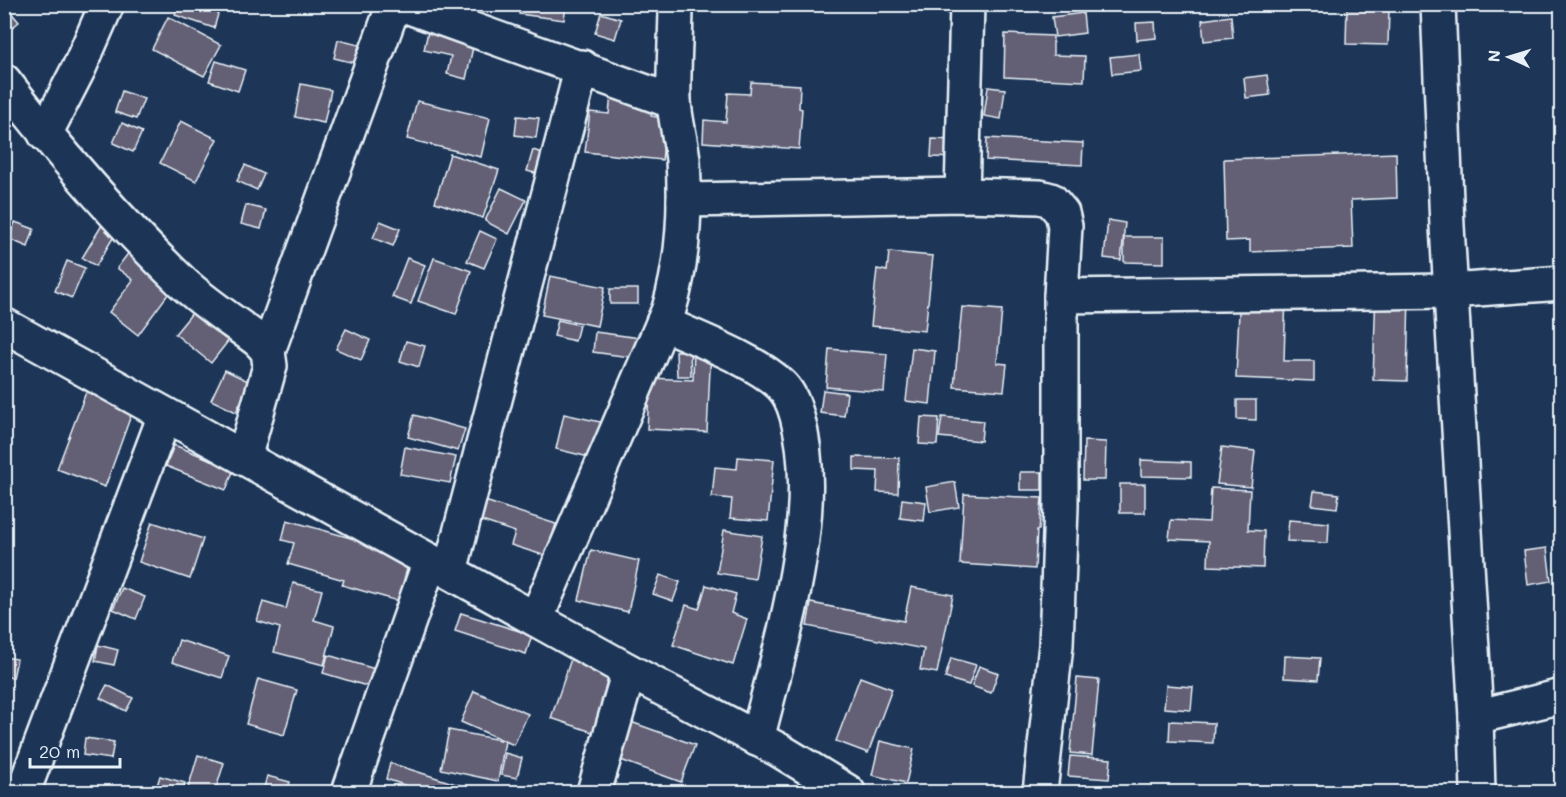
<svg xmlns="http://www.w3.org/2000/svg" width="1566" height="797" viewBox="0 0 1566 797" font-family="Mali,sans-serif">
<rect width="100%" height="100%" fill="#1d3557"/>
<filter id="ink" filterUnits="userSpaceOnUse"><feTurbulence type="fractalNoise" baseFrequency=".0167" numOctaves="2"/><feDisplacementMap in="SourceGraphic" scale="12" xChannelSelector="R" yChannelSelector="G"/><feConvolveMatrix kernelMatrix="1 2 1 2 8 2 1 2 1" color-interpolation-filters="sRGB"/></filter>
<g filter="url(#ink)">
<g fill="#645f74" stroke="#e8f1f8" stroke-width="1.5">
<path d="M4,4L19,22L8,31L4,26Z"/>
<path d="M178,4H221L214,28L175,15Z"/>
<path d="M521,4H566L564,20L519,14Z"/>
<path d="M1347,4L1389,8L1388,45L1346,44Z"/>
<path d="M601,13L621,19L615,39L595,33Z"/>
<path d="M1083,13L1085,33L1055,37L1052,17Z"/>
<path d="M1231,16L1233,38L1204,41L1202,20Z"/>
<path d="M168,17L221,45L204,76L152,49Z"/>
<path d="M1155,22L1156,38L1137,40L1136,23Z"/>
<path d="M429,27L475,38L466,79L447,74L451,56L424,50Z"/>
<path d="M1005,34L1053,36V55L1085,56L1084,81L1004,77Z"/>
<path d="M338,40L359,45L355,63L334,58Z"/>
<path d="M1139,54L1141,71L1112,74L1110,57Z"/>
<path d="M216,61L245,70L238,91L209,81Z"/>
<path d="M613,75L655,80L651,116L667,119L662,160L585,152L590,112L609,114Z"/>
<path d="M1267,75L1270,95L1246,98L1244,78Z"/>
<path d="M751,82L800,85L799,108L802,109L799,149L703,142L704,120L726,122L728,93L750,94Z"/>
<path d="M301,84L331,90L324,123L295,117Z"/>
<path d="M988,87L1005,89L1001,119L984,116Z"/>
<path d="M122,91L144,99L136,119L115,112Z"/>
<path d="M417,101L490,118L481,157L407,139Z"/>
<path d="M517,116L539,118L536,138L515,135Z"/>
<path d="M181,121L217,139L196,181L160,163Z"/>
<path d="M122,123L142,132L133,152L113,143Z"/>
<path d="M987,138L1083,143L1082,165L986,160Z"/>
<path d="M932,139L956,140V158L931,157Z"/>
<path d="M533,150L548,155L542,175L527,171Z"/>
<path d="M1396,153L1397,198L1351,200L1353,248L1250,252V240L1226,241L1224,159Z"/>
<path d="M450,154L499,170L483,218L435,202Z"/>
<path d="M245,165L264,174L257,190L237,181Z"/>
<path d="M501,188L526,200L509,234L485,221Z"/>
<path d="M246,205L266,210L261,229L241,224Z"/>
<path d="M1108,220L1125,223L1121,260L1104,258Z"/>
<path d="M380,221L400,229L393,246L373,238Z"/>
<path d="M15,222L34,229L28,247L9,239Z"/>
<path d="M102,225L116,233L96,266L82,258Z"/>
<path d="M480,231L497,239L484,268L467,261Z"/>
<path d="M1124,237H1164V263L1124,262Z"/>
<path d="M133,247L177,282L138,335L109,312L133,280L117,268Z"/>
<path d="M889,252L933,256L925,331L871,326L877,269L887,271Z"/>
<path d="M407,258L425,265L411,304L392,297Z"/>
<path d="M434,258L471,271L456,314L418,301Z"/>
<path d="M67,261L85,268L72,298L55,291Z"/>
<path d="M550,276L605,287L597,326L542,315Z"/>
<rect x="610" y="289" width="28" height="15"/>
<path d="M1240,290L1286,292L1284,361H1314V381L1236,378Z"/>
<path d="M1376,290L1409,291L1407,381L1373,380Z"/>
<path d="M197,307L232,336L211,363L175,334Z"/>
<path d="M962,307L1002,310L997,363L1007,364L1004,391L954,387Z"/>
<path d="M558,320L579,325L575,341L554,336Z"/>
<path d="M346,329L370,340L361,360L336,349Z"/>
<path d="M595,332L640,338L637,358L593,352Z"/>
<path d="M406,341L425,346L419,367L400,361Z"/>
<path d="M694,348L711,349L707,432L647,429L650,378L693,380Z"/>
<path d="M912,348L935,351L930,404L906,401Z"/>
<path d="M829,349L887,354L884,392L826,387Z"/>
<path d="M676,351H690L691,376H677Z"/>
<path d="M225,370L250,382L236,412L211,400Z"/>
<path d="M91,379L138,396L105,487L57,469Z"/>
<path d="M823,390L847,393L844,416L820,413Z"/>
<path d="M1237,400H1256V420L1237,419Z"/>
<path d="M564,414L605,423L597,459L556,449Z"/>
<path d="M414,415L465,429L458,451L408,437Z"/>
<path d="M921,417L939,418L937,445L919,444Z"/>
<path d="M942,417L983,421L981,441L939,437Z"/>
<path d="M1084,441L1106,442L1105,480H1083Z"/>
<path d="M174,445L234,469L226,490L166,466Z"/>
<path d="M405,447L456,457L450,483L400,474Z"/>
<path d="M1222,447L1255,451L1251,487L1217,484Z"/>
<path d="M738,457L774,460L768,521L730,518L732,499L712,497L715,467L737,469Z"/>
<path d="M854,457L899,458L898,493L877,492L878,471L854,470Z"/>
<path d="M1141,460L1191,462V477L1141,476Z"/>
<rect x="1020" y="472" width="22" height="18"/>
<path d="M955,482L959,507L930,512L926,487Z"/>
<rect x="1120" y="484" width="25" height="29"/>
<path d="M1211,488L1250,490L1248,530L1264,531L1263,568L1208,566L1209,541L1169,539L1171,520L1209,522Z"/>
<path d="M1314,491L1339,494L1337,508L1312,505Z"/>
<path d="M964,494L1042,498L1039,530H1037L1035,569L960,564Z"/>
<path d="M902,499L926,502L924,521L900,518Z"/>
<path d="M485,501L556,524L546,556L511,545L515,532L479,520Z"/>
<path d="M287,520L411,555L398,601L342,585L344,580L288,564L294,543L282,540Z"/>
<path d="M1289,520L1329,523L1328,543L1287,541Z"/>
<path d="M152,522L203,539L190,579L139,562Z"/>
<path d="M724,530L762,536L755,579L717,573Z"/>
<path d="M1547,548L1551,581L1528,585L1524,551Z"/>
<path d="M591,550L639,561L628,612L579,600Z"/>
<path d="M660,575L680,582L673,601L653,594Z"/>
<path d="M293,583L322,590L314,620L334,626L324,665L274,652L280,628L257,621L263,602L286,609Z"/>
<path d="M706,585L736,594L731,613L747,619L733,665L673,645L686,605L699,609Z"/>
<path d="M911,587L953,595L937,673L920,670L924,649L807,626L811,603L904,621Z"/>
<path d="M122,588L145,597L136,619L113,609Z"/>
<path d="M461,613L532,635L526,654L455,631Z"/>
<path d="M179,640L229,656L222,678L172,662Z"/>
<path d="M98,645L118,650L114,665L95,661Z"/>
<path d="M328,655L375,669L370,687L323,673Z"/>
<path d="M572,656L622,673L601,735L551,718Z"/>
<path d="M1285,656L1320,658L1318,680L1284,678Z"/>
<path d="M4,657L17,659L13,678L4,676Z"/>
<path d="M951,658L976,665L969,685L945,678Z"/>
<path d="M979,666L998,673L991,693L972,686Z"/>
<path d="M860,677L892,689L868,753L836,741Z"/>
<path d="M1077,678L1099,680L1092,755L1070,753Z"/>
<path d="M258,679L297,690L284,735L246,724Z"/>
<path d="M107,685L133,698L126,711L100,698Z"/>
<path d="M1166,685L1193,687L1191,710L1164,708Z"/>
<path d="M474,691L528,714L514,745L461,722Z"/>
<path d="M1170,721L1214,723L1213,743L1169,741Z"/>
<path d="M631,722L695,745L681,782L618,759Z"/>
<path d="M449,730L505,741L498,781L441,769Z"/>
<path d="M85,738L114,742L111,759L83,755Z"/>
<path d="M880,741L914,749L906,783L872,775Z"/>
<rect x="1555" y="749" width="7" height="43"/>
<path d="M505,753L522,758L517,778L501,775Z"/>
<path d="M198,755L224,763L215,792H187Z"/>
<path d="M1070,756L1111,759L1109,779L1068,776Z"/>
<path d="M390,763L481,792H411L413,788L386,779Z"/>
<path d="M160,776L185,783L182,792H155Z"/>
<path d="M267,776L290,782L287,792H263Z"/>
</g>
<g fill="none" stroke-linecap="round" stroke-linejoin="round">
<defs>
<g id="minor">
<path d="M401,4L674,102"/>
<path d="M1438,4L1447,226L1476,717L1478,792"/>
<path d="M4,81C59,152 118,221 183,283C206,304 234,322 259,341L268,351L270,366L244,458"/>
<path d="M45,134L79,68L107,4"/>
<path d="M962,195L967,4"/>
<path d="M684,200L962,195L1040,197L1051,200L1062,213L1065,226L1061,296V506L1056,645L1040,792"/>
<path d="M1061,296L1450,291L1562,283"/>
<path d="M663,323C697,339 753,359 780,384C789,392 794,405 797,416C824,511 781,644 757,739"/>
<path d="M4,325L629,671L779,750L848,792"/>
<path d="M268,351L394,4"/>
<path d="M450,571L582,67"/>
<path d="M536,619L669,309C683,262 686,209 683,160C681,140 675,120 674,101C673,69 676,36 676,4"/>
<path d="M1476,717L1562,696"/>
<path d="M23,792L165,415"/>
<path d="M349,792L430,561"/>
<path d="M594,792L629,671"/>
</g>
</defs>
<use href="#minor" stroke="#e8f1f8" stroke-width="38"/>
<use href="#minor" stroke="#1d3557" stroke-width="33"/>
</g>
</g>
<rect width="1566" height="797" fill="none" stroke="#1d3557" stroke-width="24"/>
<rect x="12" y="12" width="1542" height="773" fill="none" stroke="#e8f1f8" stroke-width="2" filter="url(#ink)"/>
<g transform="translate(1509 57) rotate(274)" stroke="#1d3557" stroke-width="4.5" paint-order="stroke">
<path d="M0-4.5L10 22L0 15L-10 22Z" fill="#e8f1f8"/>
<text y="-9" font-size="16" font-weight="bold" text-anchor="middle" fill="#e8f1f8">N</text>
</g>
<path d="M30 758v9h90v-9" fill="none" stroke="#e8f1f8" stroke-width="3"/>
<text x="39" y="758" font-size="18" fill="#e8f1f8" stroke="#1d3557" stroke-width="4.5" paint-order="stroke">20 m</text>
</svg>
